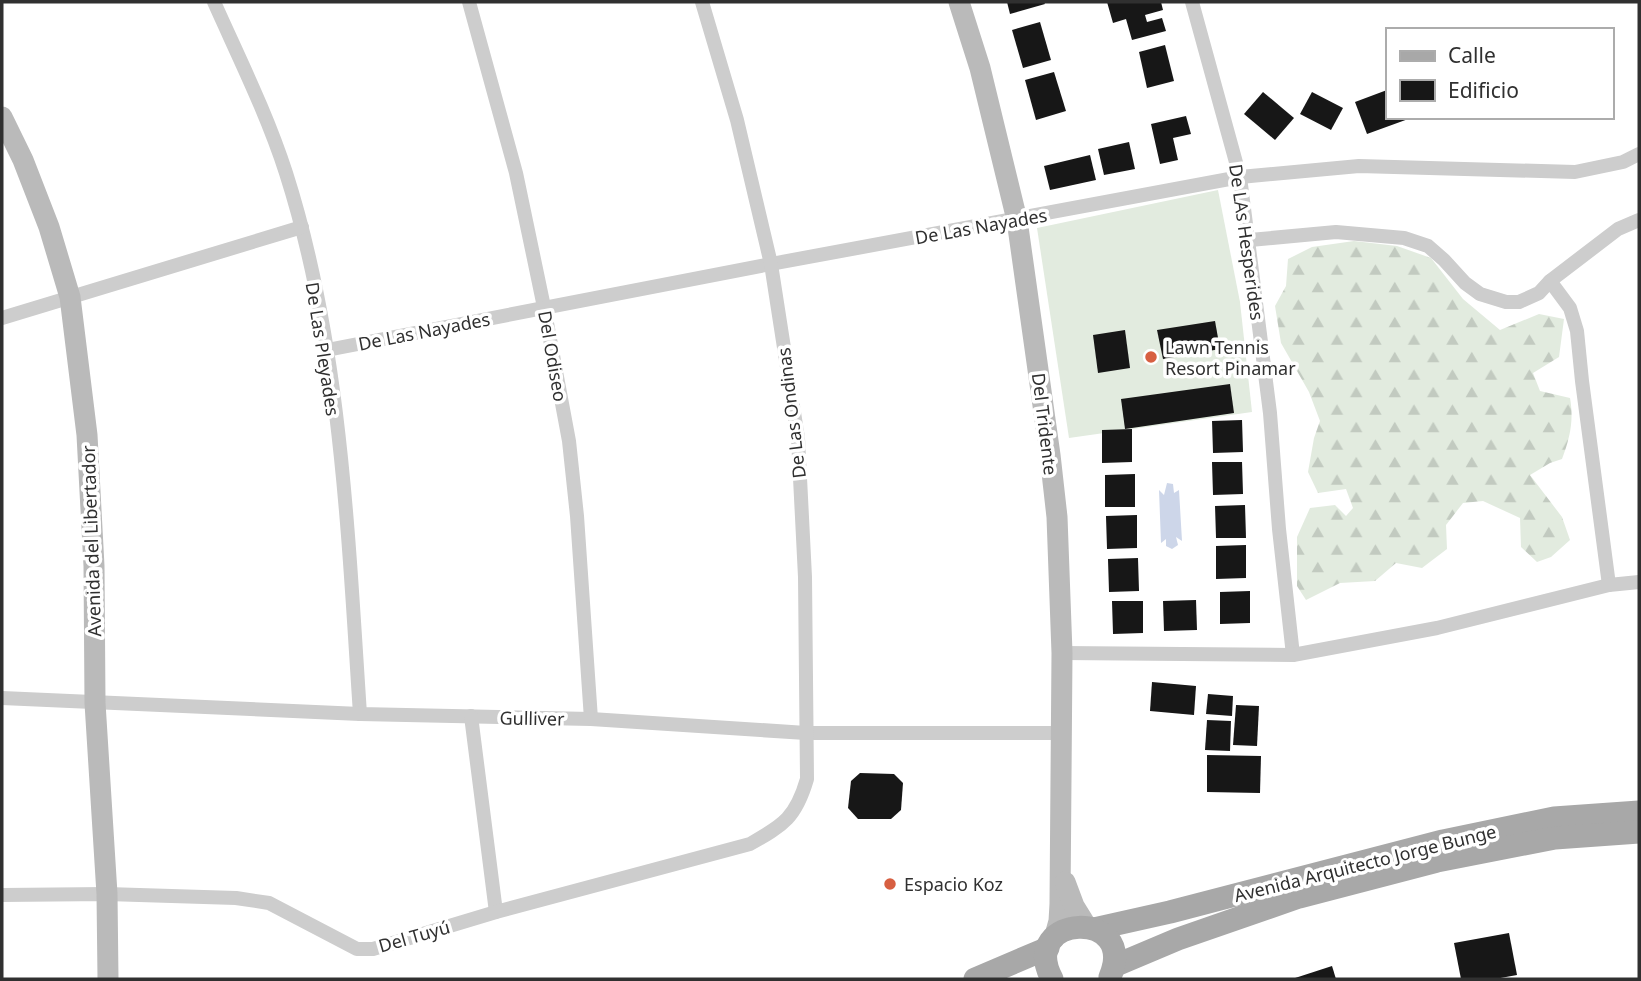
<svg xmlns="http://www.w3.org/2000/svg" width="1641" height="981" viewBox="0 0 1641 981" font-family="'Noto Sans',sans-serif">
<defs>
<pattern id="forest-firs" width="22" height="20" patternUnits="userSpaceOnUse" patternTransform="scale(1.75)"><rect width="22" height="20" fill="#e2ebdf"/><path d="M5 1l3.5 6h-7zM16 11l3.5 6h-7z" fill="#c2cac0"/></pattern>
</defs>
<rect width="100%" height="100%" fill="#fff"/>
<path fill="#e2ebdf" d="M1218,190L1240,302L1252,412L1069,438L1037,228Z"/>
<path fill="url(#forest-firs)" d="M1354,241L1397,246L1431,258L1463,299L1500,330L1539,314L1564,319L1559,357L1533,373L1540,391L1570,398C1574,420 1570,438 1562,459L1550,463L1530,475L1562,517L1570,540L1551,557L1537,562L1521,547L1520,518L1483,501L1463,503L1446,525L1447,549L1422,568L1396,563L1375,581L1340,583L1306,600L1297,586V537L1310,508L1335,505L1346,516L1353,508L1346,489L1318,493L1308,472L1314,438L1320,421L1309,392L1281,343L1275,306L1286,286L1288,259L1312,247Z"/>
<path fill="#cdd6e9" d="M1167,483L1173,484L1174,493L1179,490L1182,541L1176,537L1178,545L1172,549L1166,546V539L1161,543L1159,490L1164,495Z"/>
<g fill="#171717">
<path d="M1007,2H1044L1045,4L1010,14Z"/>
<path d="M1107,2H1161L1163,10L1145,15L1147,22L1162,18L1166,31L1132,40L1126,19L1113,23Z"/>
<path d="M1040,22L1051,60L1023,68L1012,30Z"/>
<path d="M1165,45L1174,81L1147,88L1139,52Z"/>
<path d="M1054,72L1066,111L1036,120L1025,80Z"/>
<path d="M1387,90V117L1411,118L1367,134L1355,102Z"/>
<path d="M1263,92L1294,118L1275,140L1244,114Z"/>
<path d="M1312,92L1343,108L1331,130L1300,114Z"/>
<path d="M1186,116L1191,134L1173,138L1178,160L1160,164L1151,124Z"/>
<path d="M1129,142L1135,169L1104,175L1098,149Z"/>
<path d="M1090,155L1096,180L1050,190L1044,166Z"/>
<path d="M1215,321L1220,349L1163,359L1157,330Z"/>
<path d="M1125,330L1130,368L1098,373L1093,335Z"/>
<path d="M1230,384L1234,413L1125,429L1121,399Z"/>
<path d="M1242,420L1243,452L1213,453L1212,421Z"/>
<path d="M1132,429V462L1102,463V430Z"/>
<path d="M1212,462H1242L1243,494L1213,495Z"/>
<path d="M1135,474V507H1105V475Z"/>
<path d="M1245,505L1246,538H1216L1215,506Z"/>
<path d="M1137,515V548L1107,549L1106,516Z"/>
<path d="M1246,545V578L1216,579V546Z"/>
<path d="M1138,558L1139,591L1109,592L1108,559Z"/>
<path d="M1250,591V623L1220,624V592Z"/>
<path d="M1196,600L1197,630L1164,631L1163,601Z"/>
<path d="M1112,601H1143V633L1113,634Z"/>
<path d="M1152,682L1196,686L1194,715L1150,711Z"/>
<path d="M1208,694L1233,696L1232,716L1206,714Z"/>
<path d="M1236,705L1259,706L1257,746L1233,745Z"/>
<path d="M1207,720L1231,721L1230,751L1205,750Z"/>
<path d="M1207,755L1261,756L1260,793L1207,792Z"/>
<path d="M860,773L894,774L903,783L901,810L891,819H858L848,808L851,781Z"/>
<path d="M1509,933L1517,975L1495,979H1461L1454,943Z"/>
<path d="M1332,966L1336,979H1292Z"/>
</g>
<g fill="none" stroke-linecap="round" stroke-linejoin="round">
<g stroke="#cdcdcd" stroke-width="14">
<path d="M214,2C239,58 267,114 286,173C341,345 348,534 360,714"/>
<path d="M469,2L516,173L544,307L569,441L577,516L591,719"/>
<path d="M1192,2L1240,177L1270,413L1279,529L1293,655"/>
<path d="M1250,240L1336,232L1404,238L1428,246L1444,260L1465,283L1480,294L1506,302H1519L1539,293L1550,281L1618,229L1639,220"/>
<path d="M1550,281L1570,308L1577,331L1582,381L1609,585"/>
<path d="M2,318L302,227"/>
<path d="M327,350L771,264L1240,177L1359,166L1575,172L1623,162L1639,154"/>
<path d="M1062,653L1293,655L1437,628L1609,585L1639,582"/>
<path d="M2,698L360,714L591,719L806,733H1061"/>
<path d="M471,716L496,912"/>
<path d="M2,895L107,894L236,898L269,903L357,949H373L496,912L750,844C784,825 796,817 807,779L805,577L798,438L771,264L737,120L702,2"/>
</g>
<g stroke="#bababa" stroke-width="21">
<path d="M959,2L980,68L1017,220L1050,455L1057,517L1062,653L1060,904L1059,921L1054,939"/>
<path d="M2,117L23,160L49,227L70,297L87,435L94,566L95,703L107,894L108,979"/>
<path d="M1065,882L1074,906L1087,927"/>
</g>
<g stroke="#a8a8a8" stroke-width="23">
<path d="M1094,929L1170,912L1443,841L1554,818L1639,812"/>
<path d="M1114,966L1178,939L1299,897L1437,861L1555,838L1639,832"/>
<path d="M975,979L1048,948"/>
<path d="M1052,979C1017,913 1139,908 1110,977"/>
</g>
</g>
<g fill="#d75f41" stroke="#fff" stroke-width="2.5">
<circle cx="1151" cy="357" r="7"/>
<circle cx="890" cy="884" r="7"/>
</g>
<g text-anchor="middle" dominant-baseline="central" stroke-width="7" stroke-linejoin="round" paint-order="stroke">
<g font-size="18" fill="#303030" stroke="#fff">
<text transform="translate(981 226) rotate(-10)">De Las Nayades</text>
<text transform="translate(1247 242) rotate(82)">De LAs Hesperides</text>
<text transform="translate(424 331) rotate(-11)">De Las Nayades</text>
<text transform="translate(323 349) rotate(81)">De Las Pleyades</text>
<text transform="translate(553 356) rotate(80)">Del Odiseo</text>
<text transform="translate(791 413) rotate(-97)">De Las Ondinas</text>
<text transform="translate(1045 424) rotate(83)">Del Tridente</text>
<text transform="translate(91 541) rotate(-92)">Avenida del Libertador</text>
<text transform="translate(532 718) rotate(1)">Gulliver</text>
<text transform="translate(1365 863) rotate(-14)">Avenida Arquitecto Jorge Bunge</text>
<text transform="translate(414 936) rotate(-16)">Del Tuyú</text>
</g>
<g font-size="18" fill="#303030" stroke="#fff" text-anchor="start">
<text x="1165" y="347">Lawn Tennis<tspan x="1165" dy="21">Resort Pinamar</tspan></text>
<text x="904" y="884">Espacio Koz</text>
</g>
</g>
<rect width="1641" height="981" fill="none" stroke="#303030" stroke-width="7"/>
<rect x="1386" y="28" width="228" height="91" fill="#ffffff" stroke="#acacac" stroke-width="2"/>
<rect x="1400" y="51" width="35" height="10" fill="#a8a8a8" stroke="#acacac" stroke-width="2"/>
<text x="1448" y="63" font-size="21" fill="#303030">Calle</text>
<rect x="1400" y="80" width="35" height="21" fill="#171717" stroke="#acacac" stroke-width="2"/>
<text x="1448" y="98" font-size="21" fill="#303030">Edificio</text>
</svg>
